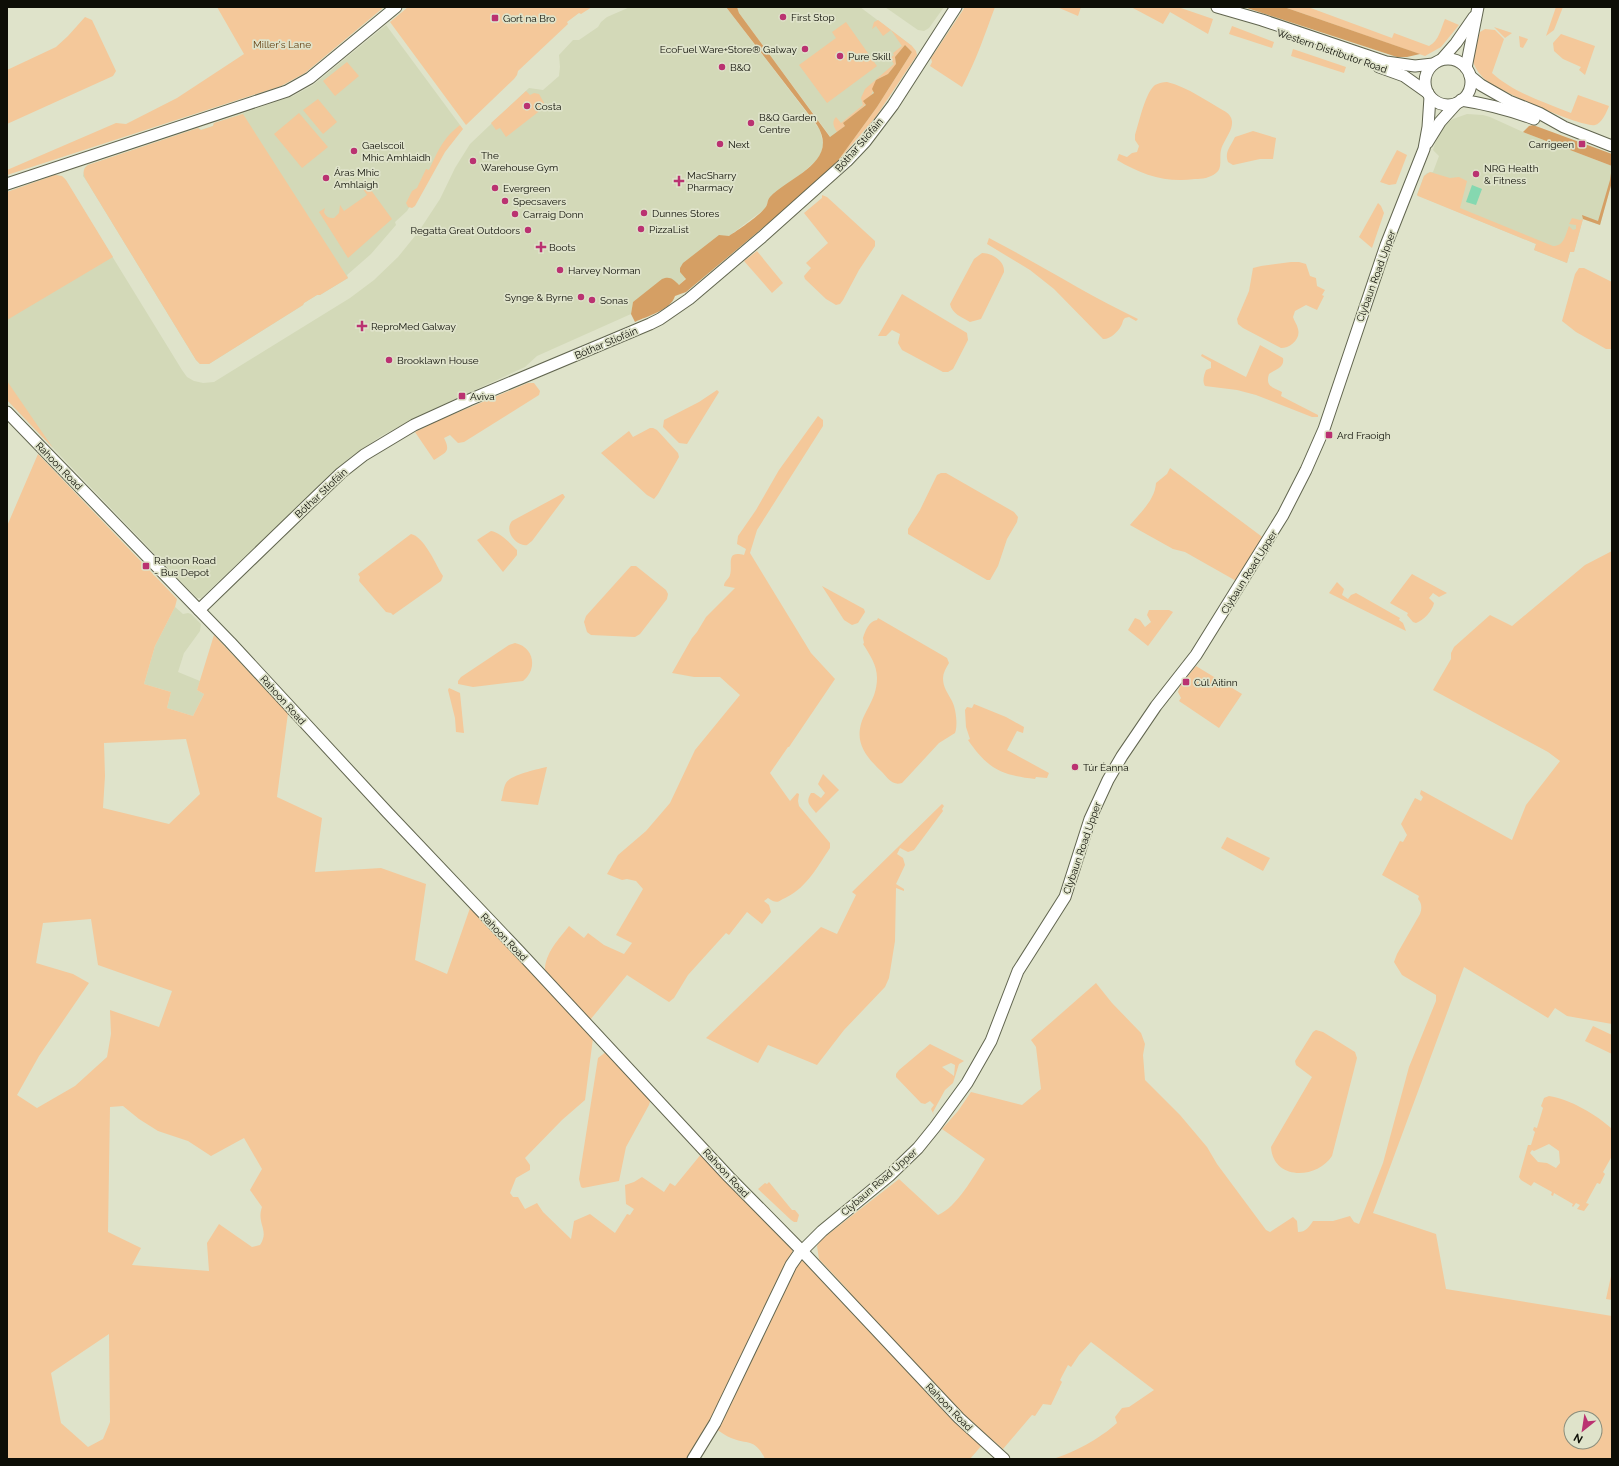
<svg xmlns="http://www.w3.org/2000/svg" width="1619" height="1466" viewBox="0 0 1619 1466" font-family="Raleway,sans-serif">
<rect width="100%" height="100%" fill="#dfe3ca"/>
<g fill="#d3d9b8">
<path d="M630,7H726L820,130L823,144L821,154L818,159L801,174L769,198L766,208L729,236L679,285L633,302L631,314L537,356L525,367L440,406L400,426L381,436L349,458L201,598H197L195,596L7,400V192L55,175H58L64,178L182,370L187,377L194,381L203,383L214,382L350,298L374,280L398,257L419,231L440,199L455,168L470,144L529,88L543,90L559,76L560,67L559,55L573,40H579L598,27L601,22L607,17Z"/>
<path d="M737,7H860L912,46L870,108L832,139L739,13Z"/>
<path d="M885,7H944L929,28L924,31L918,30Z"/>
<path d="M386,25L460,125L451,135L407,211L395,222L396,225L371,254L347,275L348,278L320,295H317L304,303L303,305L209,364H200L196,360L86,180L83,176L85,167L88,165L198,128L201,130L213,126L214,123L293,96L313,85Z"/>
<path d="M1467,114L1483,115L1490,117L1523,132L1612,166V182L1600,225L1583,219L1574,252H1570L1567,263L1534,250L1536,244L1417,195L1424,176L1427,173L1433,172L1439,156L1433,150L1438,134L1447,123L1453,119Z"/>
<path d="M175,607L183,614L188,613L191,614L201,624L200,631L184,653L178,672L200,681L197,690L204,694L193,716L167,708L171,692L144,684L155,646Z"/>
</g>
<g fill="#f4c89a" fill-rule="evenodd">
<path d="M217,7H384L305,73L281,86L7,175V170L116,123L126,124L177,98L244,54Z"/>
<path d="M408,7H592L581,14L579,13L567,22L568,24L518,71L517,75L514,79L466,125L390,22Z"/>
<path d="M965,7H995C985,34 976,61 962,87L930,66L932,62L931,58Z"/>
<path d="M1057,7H1081L1078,16Z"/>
<path d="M1131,7H1178L1213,19L1208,34L1170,12L1163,24Z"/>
<path d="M1284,7H1308L1392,38L1394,33L1429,46C1439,41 1441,28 1445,19L1459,25L1441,47L1425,56Z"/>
<path d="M1556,7H1563L1554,30L1546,36Z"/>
<path d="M85,17L92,20L116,71L113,76L7,124V70L56,47L68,36Z"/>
<path d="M878,20L912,46L916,51L917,55L875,118L837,162L877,107L912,52L905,45L895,57L896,64L888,74L876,80C871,104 861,109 843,123L845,126L837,132C834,127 831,122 836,117L841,123L863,105L861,98L865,89L894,64L890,58L894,55L893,53L902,46L891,30L883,36L876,26L872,29L874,22Z"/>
<path d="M846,22L877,66L827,103L799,65L836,38L832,32Z"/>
<path d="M1232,26L1274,42L1272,48L1229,34Z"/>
<path d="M1494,27L1512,33L1505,38Z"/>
<path d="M1485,29L1495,30L1504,39L1492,73C1514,93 1544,102 1571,113L1578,95L1609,106C1607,112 1601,124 1595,125C1582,128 1500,91 1487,81C1481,76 1475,69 1473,61C1471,53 1478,40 1480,32Z"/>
<path d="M1561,34L1595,46L1585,75L1579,70L1581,67L1563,59L1554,51L1553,43Z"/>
<path d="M1519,36L1528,39L1523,48L1520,47Z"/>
<path d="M1293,49L1346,67L1344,73L1291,56Z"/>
<path d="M347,62L359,76L335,96L323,81Z"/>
<path d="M1167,82C1188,87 1208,102 1226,112C1241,123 1224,138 1221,150C1219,158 1223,168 1216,173C1210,178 1202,179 1195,179C1166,183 1142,175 1117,160L1119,154L1127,157L1132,153L1137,152L1139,146L1135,140V135C1139,123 1145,93 1155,85C1159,83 1163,82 1167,82Z"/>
<path d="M526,91L530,95L534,93L539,94L546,106L506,137L500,128L496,130L491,123Z"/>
<path d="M318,99L337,122L323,134L303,110Z"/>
<path d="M299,113L328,147L302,168L274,134Z"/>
<path d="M243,114L348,278L320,295H317L304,303L303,305L209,364H200L196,360L86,180C83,174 82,169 88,165L198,128L201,130L213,126L214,123Z"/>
<path d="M460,125L463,129L445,152L415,206L412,208L408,207L406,203L412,191L417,188L426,169L429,170C438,151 443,138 460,125Z"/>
<path d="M1253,131L1276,138L1273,159H1260L1233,165L1228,162C1224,152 1231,146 1235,137Z"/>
<path d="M1397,150L1407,155L1396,184L1389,185L1380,182Z"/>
<path d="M1430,172L1450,178L1459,177L1467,181L1460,208L1553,246C1564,246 1565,236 1569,226L1573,230L1576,229V225L1569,224L1572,218L1580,220L1583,219L1574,252H1570L1567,263L1534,250L1536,244L1418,196L1417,195L1424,176Z"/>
<path d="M55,175L62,176L66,180L113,257L7,320V192Z"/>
<path d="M368,186L392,219L348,258L319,212L325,208L324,212C326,217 329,218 334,218L339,213L340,205L344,211L367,195L363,189Z"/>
<path d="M822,195L827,197L875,241V246L859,270L843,300L840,304L836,305L826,299L805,279L804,276L811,268L806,263L828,243L804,213L822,198Z"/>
<path d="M1378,203L1381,206L1384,213L1372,248L1359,237Z"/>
<path d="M989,238C1039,264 1086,294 1138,319L1136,321L1129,317L1125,318C1122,321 1123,323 1121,326C1118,332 1109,340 1103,339L1054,289L1030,270L987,244Z"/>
<path d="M757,251L783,283L772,293L744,261Z"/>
<path d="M982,253C992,253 1005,261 1004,272L981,319L970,322C962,317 952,314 950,304L974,259Z"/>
<path d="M1291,262H1299L1306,264L1310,276L1316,278L1317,286L1325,290L1322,295L1324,296L1317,310L1306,305L1295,311L1293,317C1294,321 1297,324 1298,329C1301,339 1290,348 1281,348L1243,328L1238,324L1237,319L1249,291L1253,268L1261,266Z"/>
<path d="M1579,268H1584L1612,282V349H1606L1576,332L1562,321L1575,274Z"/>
<path d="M902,294L967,333L968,340L953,369L948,372H943L902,350L898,343L900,334L892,330L886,336H878Z"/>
<path d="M1260,345L1283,358C1285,368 1275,369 1269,374C1265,386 1273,388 1282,392L1281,396L1318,415V417H1312L1256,395L1237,390L1205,386C1202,381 1204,375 1206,370L1211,368V362L1201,356L1202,354L1246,377Z"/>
<path d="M7,381L53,448L7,400Z"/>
<path d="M528,383H534L540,391L539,395L464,442L458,443L450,435L444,438C451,452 446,452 434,460L415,432L437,421Z"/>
<path d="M717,390L719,392L687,444L679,443L663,427L664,420L699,402Z"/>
<path d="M818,416L823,420V426L757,530L750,553L811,653L835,679L789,747H788L770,773L790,801L797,793L799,794L798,801L799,806L830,843V848C818,866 807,887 787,897C778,901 778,905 768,898L764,901L769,905L771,912L762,924L747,912L729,935L726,933L688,975L674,998L669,1002L627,975L590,1020L545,970C545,953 559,939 569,926L584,938L588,933L604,945L624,954L632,943L616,935L643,889L636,881L627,879L622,880L607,874L618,855L646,831L670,803L695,750L740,695L720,677H694L672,673L692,638L697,632L706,617L735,588L724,586C724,581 729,579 730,575C733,565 725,550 744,555L746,549L737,544L738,536L756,510L779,470Z"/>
<path d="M650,428H653L657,430L678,453L679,457L658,494L654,499L647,495L601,453L629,431L633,437Z"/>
<path d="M38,454L177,599L175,607L155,646L144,684L171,692L167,708L193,716L204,694L197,690L214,635L288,713L277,797L322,818L315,872L381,868L426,884L415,960L447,974L470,908L593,1038L585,1100L562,1120L525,1158L530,1165V1170L516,1178L510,1193L513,1197H518L525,1209L537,1203L543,1212L571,1239L574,1221L590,1214L615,1233L627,1214L630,1215L634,1209L626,1204L625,1185L634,1182L642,1177L664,1192L670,1183L675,1186L702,1153L793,1248L792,1253L713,1419L687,1459H7V526ZM186,739L200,794L169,824L103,808L105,776L104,743ZM91,919L98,965L172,991L159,1027L110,1010L111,1034L107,1057L75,1086L37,1108L17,1095L39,1056L89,983L73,974L36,963L43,923ZM123,1106L139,1119L158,1131L188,1141L211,1156L244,1138L262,1169L250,1190L262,1207C256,1224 270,1230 260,1245L252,1247L219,1224L207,1243L209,1271L132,1265L141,1248L108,1232L110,1107ZM109,1334L110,1422L103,1439L88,1447L61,1423L51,1373Z"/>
<path d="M1170,468L1265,539L1238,582L1185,552L1173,549L1130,525C1140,513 1155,500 1156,483L1167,474Z"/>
<path d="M941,473H946L1014,512L1018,517L1017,522L1007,539L998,566L990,580H987L908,534V529L920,510L937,475Z"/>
<path d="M562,494H563L565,497L532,541C530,542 529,544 527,545C518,547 503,532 512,521Z"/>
<path d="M491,531C500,532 511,544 517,550V555L503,572L477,540Z"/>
<path d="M411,534C423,536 435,562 441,573L443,576L441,581L393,615L391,613L386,612L359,581L360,577L358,574Z"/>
<path d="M1612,551V1024L1567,1016L1555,1008L1548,1018L1464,967L1373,1213L1436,1234L1446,1289L1612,1316V1459H1053C1073,1453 1101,1438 1117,1423L1115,1417L1122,1408L1129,1407L1154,1390L1091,1342L1079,1355L1071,1367L1068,1365L1060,1380L1062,1382L1051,1405L1043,1404L1035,1416L1032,1415L1003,1449L967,1418L857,1304L846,1288L819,1259L817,1246L822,1239L899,1179L938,1215C957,1207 973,1177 985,1159L942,1129L958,1111L971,1092L1022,1105L1041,1089L1036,1047L1031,1040L1096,983L1112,1003L1141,1033L1145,1044L1143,1055L1145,1080L1180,1115L1207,1147L1217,1164L1266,1230L1270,1232L1293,1217L1297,1221L1298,1232C1306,1232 1309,1227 1313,1221H1333L1350,1216L1354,1222L1359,1224L1383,1163L1409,1067L1436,1001V995L1402,975L1394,962L1397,954L1420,914C1422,909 1422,903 1418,899L1419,896L1382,875L1400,841L1403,842L1407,835L1401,824L1415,798L1421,801L1423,797L1420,794L1421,790L1512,840L1526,805L1560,761L1548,752L1433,690L1451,659V653L1454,647L1490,615L1512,626L1585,565ZM1571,1418H1595V1442H1571Z"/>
<path d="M631,566H636L666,590L668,594L667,599L640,634L635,637L591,635L587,632L584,622L586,616Z"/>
<path d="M1412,574L1447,593L1439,597L1433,593L1429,598L1434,603C1433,610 1423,621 1416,623L1413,622L1407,615L1408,613L1390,603Z"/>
<path d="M1337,582L1344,589L1342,595L1348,599L1351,595L1356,593L1400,618L1399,620L1403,623L1406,631L1329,593Z"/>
<path d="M822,586L864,609L865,612L858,623L852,625L844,620Z"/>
<path d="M1149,610H1169L1173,612L1148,646L1128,630L1135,618L1140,620L1145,627L1151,622L1147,615Z"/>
<path d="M878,618L947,658L949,663C946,668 943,673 943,678C943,688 948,693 952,701C956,709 958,725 955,733L939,743L902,783C892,786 888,778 882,772C861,752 852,737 867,710C873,699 877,690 877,678C877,665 870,655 863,644L864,643L863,638C865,631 869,621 877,620Z"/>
<path d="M515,643C534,647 538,669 523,681L473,687L458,684V681L461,677L509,645Z"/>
<path d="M1196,666L1242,694L1219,728L1179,701L1181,698L1178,692L1180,686Z"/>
<path d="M449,688L460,693L464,733L456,732L455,718L448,690Z"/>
<path d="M974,704L1006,717L1024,727L1023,733L1017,731L1007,750L1049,773L1047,778L1036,777L1035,779C1001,775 988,769 968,740L970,739L966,727L965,710L967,707L972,708Z"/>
<path d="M547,767L538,805L501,801C503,796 503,788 506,783C510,775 538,769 547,767Z"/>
<path d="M823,774L839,790L816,813C810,805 805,803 811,793H814L821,798L825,793L818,784Z"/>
<path d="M942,804L944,806L942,809L943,811L914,850L908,852L900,848L897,854L903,858L905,865L896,884L904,889V891L896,888L895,941L889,978L885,987L844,1030L817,1065L768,1045L758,1063L706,1038L821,927L837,934L856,895L852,892Z"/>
<path d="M1227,837L1270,858L1263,871L1221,848Z"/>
<path d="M1593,1026L1612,1035V1054L1585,1041Z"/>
<path d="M1316,1030L1323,1032L1355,1052L1357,1058L1332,1156C1316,1180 1273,1180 1271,1147L1312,1077L1296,1065L1295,1061L1313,1032Z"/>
<path d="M930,1044L964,1061L959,1064L953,1083L945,1090L933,1112L934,1115L931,1109L934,1105L930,1101L925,1104L921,1103L896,1077V1074L899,1070ZM951,1063L955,1065L954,1076L942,1067Z"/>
<path d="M607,1051L651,1098L649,1105L626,1147L619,1181L583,1188L581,1187L579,1179L598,1058Z"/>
<path d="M1549,1096C1570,1099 1597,1115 1612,1129V1156L1603,1172L1605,1174L1600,1184L1597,1183L1586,1203L1589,1204L1584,1211L1577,1209L1580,1205L1576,1203L1573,1207L1572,1206L1573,1204L1554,1193L1553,1196L1551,1195L1552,1192L1534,1182L1531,1186L1521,1180L1519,1177L1528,1145H1531L1535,1132L1533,1130L1534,1127L1537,1128L1543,1108L1541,1106L1544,1098ZM1549,1144L1559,1151L1560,1163L1556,1168L1547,1163L1538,1162L1530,1153L1532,1150L1534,1151Z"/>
<path d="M769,1182L792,1210H795L799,1215L797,1222H794L791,1220L758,1189L765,1183L767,1184Z"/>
<path d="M800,1260L805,1261L954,1421L958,1425L960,1424L982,1445L970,1459H765C755,1438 748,1445 731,1438C726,1436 721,1432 716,1429L790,1278Z"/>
<path d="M1611,1276L1612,1277V1300L1606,1299Z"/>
</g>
<g fill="#d59f64">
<path d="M726,7H737L739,13L830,137L845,126L843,123L866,105L863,101L874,93L872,89L876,80L888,74L896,64L895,57L905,45L912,52L877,107L837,162L808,190L686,292L675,296C671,310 647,316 635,322L631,314L633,302L662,279C670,276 673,279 679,285L686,279L680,272V268L683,263L719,235L729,236C738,230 759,216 765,208C768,205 767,200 770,197C790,176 840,162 817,125Z"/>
<path d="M1244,7H1284L1420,54L1407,57H1397Z"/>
<path d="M1533,125L1612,154V182L1600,225L1583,219L1582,215L1598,221L1610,180L1612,166L1523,132L1529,126Z"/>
</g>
<path fill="#85d8b0" d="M1472,185L1482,189L1476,205L1466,202Z"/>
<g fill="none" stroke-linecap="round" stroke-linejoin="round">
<defs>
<g id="tertiary">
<path d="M1217,7L1262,20L1386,62L1415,66L1433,64"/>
<circle cx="1448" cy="82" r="23"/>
<path d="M1442,59L1456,43L1474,17"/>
<path d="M1379,67L1404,76L1428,93"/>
<path d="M1466,68L1478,7"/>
<path d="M1470,76L1481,85L1509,101L1539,113L1564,127L1612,146"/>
<path d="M1461,100C1487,104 1510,110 1534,119"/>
<path d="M1427,143L1440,122L1457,103"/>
<path d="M7,184L287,91L310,78L396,7"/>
<path d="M7,412L230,642L388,813L518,950L729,1177L802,1251L959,1418L1004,1459"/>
<path d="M199,610L317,496L341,473L364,455L414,425L469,400L650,324L660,319L689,299L762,237L847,161L865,142L893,105L956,7"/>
<path d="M693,1459L715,1423L791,1265L798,1255L822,1231L889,1176L918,1148L935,1127L967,1083L991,1041L1018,971L1065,897L1090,819L1108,780L1122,756L1156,706L1196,655L1283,515L1306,470L1324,429L1386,245L1424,149L1428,127L1430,97"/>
</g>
</defs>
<use href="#tertiary" stroke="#61654f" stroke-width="13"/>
<use href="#tertiary" stroke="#fff" stroke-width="11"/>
</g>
<g fill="#ba3271" stroke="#dfe3ca" stroke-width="1.5">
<circle cx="783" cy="17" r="4"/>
<rect x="491" y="14" width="8" height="8" rx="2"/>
<circle cx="805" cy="49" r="4"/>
<circle cx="840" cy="56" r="4"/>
<circle cx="722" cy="67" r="4"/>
<circle cx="527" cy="106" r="4"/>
<circle cx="751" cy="123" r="4"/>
<circle cx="720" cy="144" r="4"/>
<rect x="1578" y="140" width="8" height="8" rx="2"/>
<circle cx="354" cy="151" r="4"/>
<circle cx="473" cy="161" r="4"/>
<circle cx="1476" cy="174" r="4"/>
<circle cx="326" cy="178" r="4"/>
<path d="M677 175h4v4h4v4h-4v4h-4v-4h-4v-4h4z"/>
<circle cx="495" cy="188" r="4"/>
<circle cx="505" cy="201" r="4"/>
<circle cx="644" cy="213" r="4"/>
<circle cx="515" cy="214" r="4"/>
<circle cx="641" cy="229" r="4"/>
<circle cx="528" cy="230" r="4"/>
<path d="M539 241h4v4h4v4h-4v4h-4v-4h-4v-4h4z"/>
<circle cx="560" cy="270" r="4"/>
<circle cx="581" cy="297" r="4"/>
<circle cx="592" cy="300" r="4"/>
<path d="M360 320h4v4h4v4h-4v4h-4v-4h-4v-4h4z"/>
<circle cx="389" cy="360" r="4"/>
<rect x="458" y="392" width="8" height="8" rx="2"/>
<rect x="1325" y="431" width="8" height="8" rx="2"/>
<rect x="142" y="562" width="8" height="8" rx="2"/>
<rect x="1182" y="678" width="8" height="8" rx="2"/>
<circle cx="1075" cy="767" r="4"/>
</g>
<g text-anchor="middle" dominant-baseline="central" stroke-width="3.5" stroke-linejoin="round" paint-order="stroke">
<g font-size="10" fill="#0d0e06" stroke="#dfe3ca" text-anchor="start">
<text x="791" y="17">First Stop</text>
<text x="503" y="18">Gort na Bro</text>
<text x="797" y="49" text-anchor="end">EcoFuel Ware+Store® Galway</text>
<text x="848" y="56">Pure Skill</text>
<text x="730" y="67">B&amp;Q</text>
<text x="535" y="106">Costa</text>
<text x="759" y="117">B&amp;Q Garden<tspan x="759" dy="12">Centre</tspan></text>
<text x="728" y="144">Next</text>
<text x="1574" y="144" text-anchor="end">Carrigeen</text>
<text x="362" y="145">Gaelscoil<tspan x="362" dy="12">Mhic Amhlaidh</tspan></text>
<text x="481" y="155">The<tspan x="481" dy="12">Warehouse Gym</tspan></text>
<text x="1484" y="168">NRG Health<tspan x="1484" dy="12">&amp; Fitness</tspan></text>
<text x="334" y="172">Áras Mhic<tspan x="334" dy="12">Amhlaigh</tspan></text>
<text x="687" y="175">MacSharry<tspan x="687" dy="12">Pharmacy</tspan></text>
<text x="503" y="188">Evergreen</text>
<text x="513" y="201">Specsavers</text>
<text x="652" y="213">Dunnes Stores</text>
<text x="523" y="214">Carraig Donn</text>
<text x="649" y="229">PizzaList</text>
<text x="520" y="230" text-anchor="end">Regatta Great Outdoors</text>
<text x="549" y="247">Boots</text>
<text x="568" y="270">Harvey Norman</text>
<text x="573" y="297" text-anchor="end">Synge &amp; Byrne</text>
<text x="600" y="300">Sonas</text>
<text x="371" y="326">ReproMed Galway</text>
<text x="397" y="360">Brooklawn House</text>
<text x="470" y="396">Aviva</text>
<text x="1337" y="435">Ard Fraoigh</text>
<text x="154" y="560">Rahoon Road<tspan x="154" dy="12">- Bus Depot</tspan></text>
<text x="1194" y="682">Cúl Aitinn</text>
<text x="1083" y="767">Túr Éanna</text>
</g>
<g font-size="10" fill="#633e10" stroke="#dfe3ca">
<text x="282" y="44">Miller's Lane</text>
</g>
<g font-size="10" fill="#0d0e06" stroke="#dfe3ca">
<text transform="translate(1332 51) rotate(19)">Western Distributor Road</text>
<text transform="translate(859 145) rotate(-49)">Bóthar Stiofáin</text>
<text transform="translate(1376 276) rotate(-70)">Clybaun Road Upper</text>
<text transform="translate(606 343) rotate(-23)">Bóthar Stiofáin</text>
<text transform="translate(59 466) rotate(46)">Rahoon Road</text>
<text transform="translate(321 493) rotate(-43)">Bóthar Stiofáin</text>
<text transform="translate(1249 572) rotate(-58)">Clybaun Road Upper</text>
<text transform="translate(283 700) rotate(48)">Rahoon Road</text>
<text transform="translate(1082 848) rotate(-71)">Clybaun Road Upper</text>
<text transform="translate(504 937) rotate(46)">Rahoon Road</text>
<text transform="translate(726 1173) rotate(47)">Rahoon Road</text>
<text transform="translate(879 1182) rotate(-41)">Clybaun Road Upper</text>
<text transform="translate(949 1407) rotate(46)">Rahoon Road</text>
</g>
</g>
<rect width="1619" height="1466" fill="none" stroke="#0d0e06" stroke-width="16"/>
<g transform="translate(1583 1430) rotate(210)"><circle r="19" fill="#dfe3ca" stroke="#8b8e7c"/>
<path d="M0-3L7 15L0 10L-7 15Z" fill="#ba3271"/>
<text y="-6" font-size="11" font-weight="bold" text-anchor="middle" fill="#0d0e06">N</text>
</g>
</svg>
